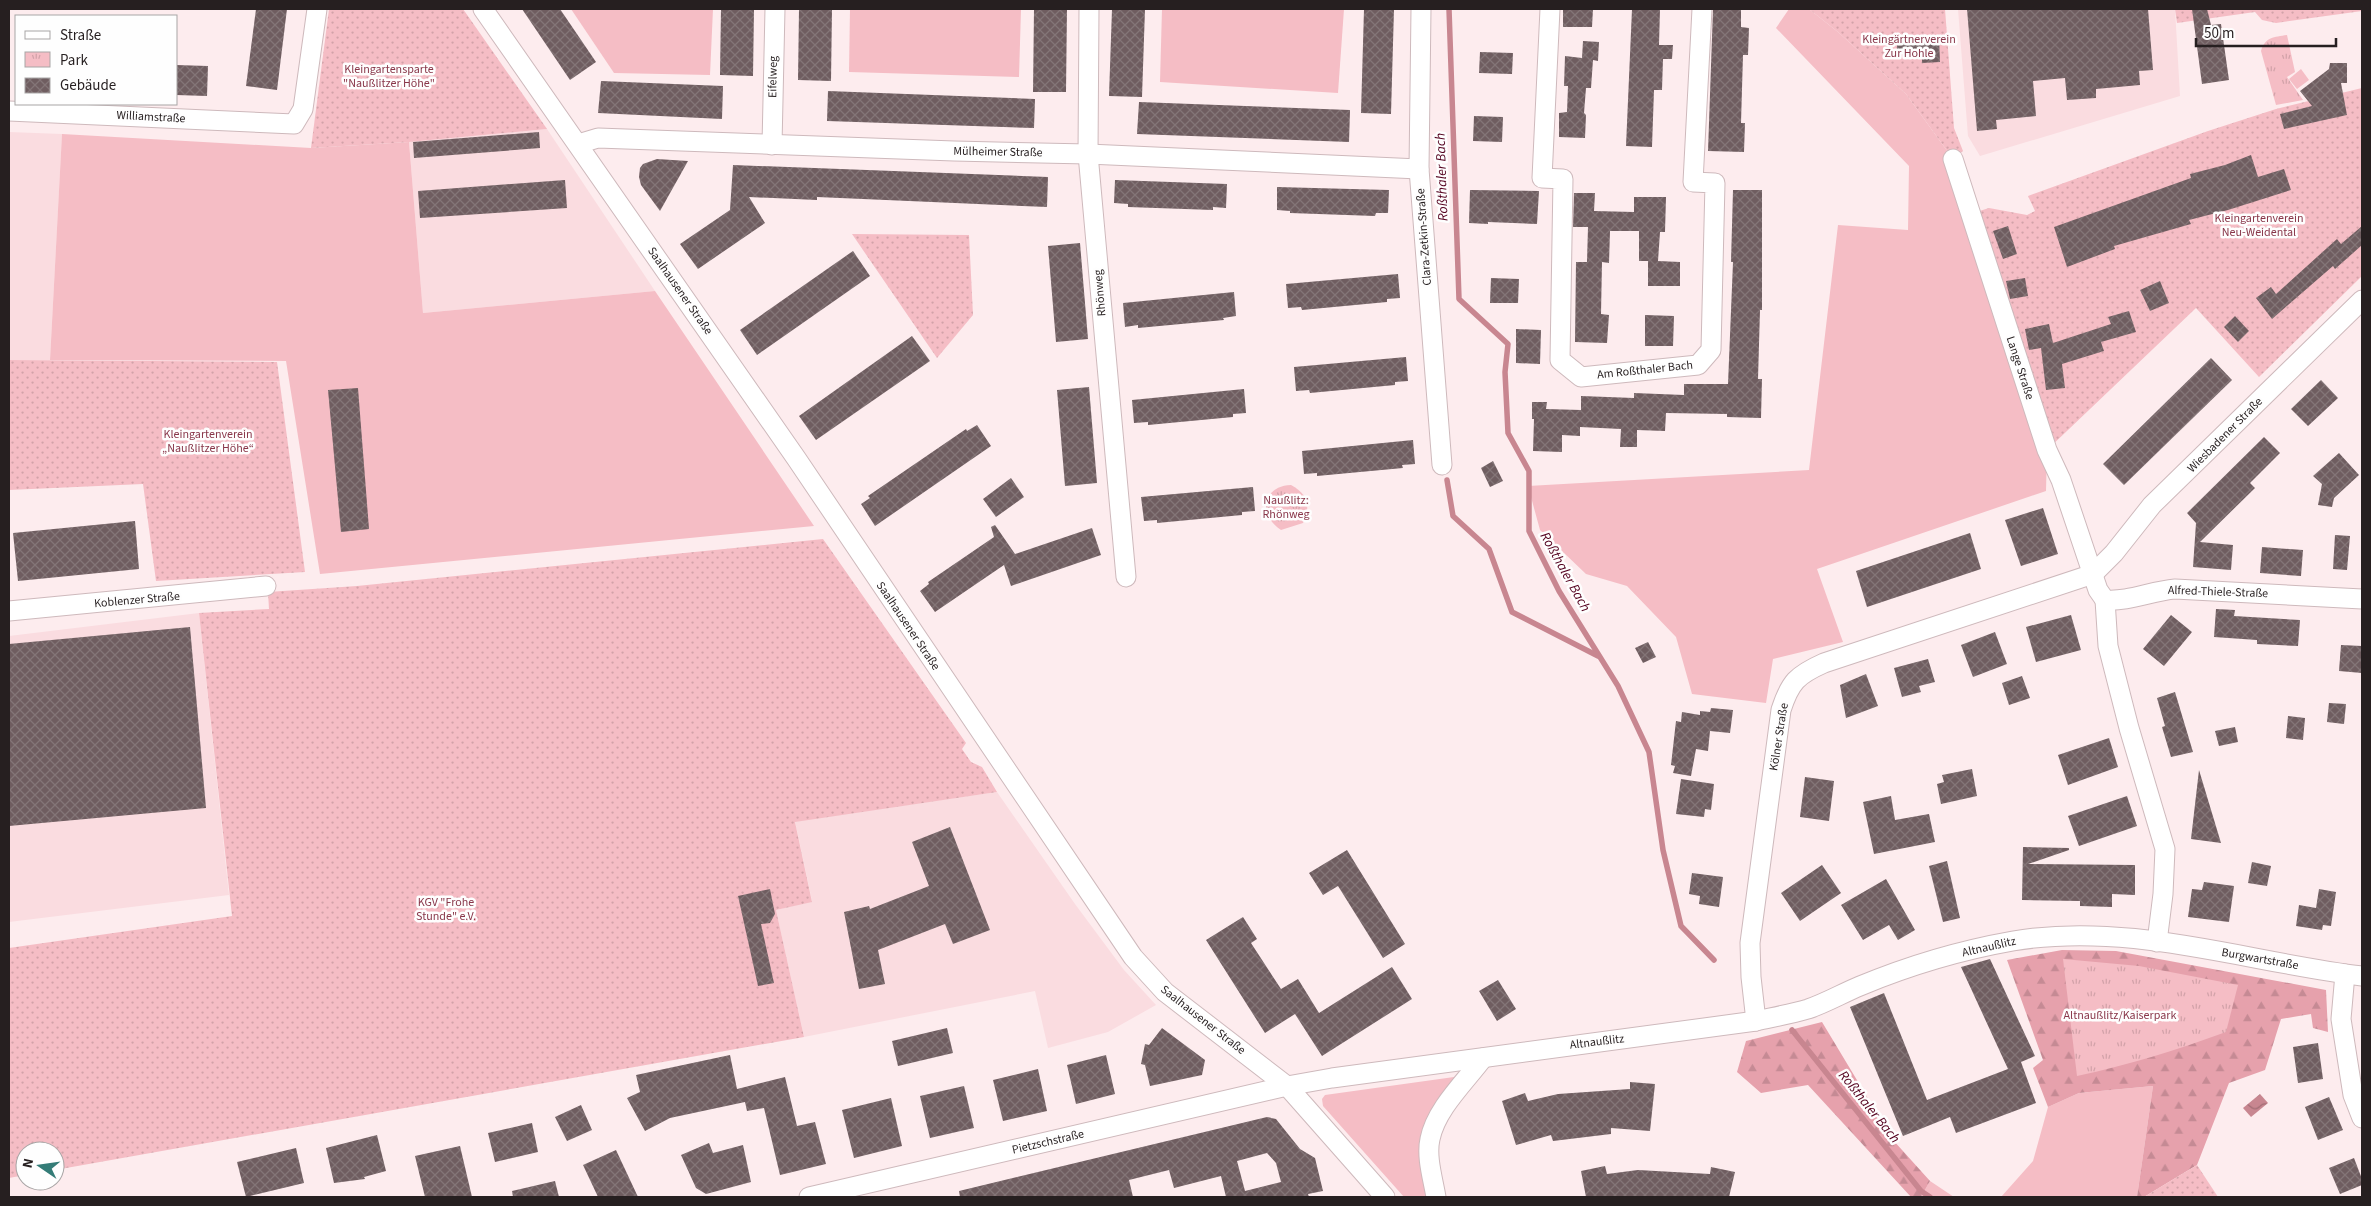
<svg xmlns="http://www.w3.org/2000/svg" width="2371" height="1206" viewBox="0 0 2371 1206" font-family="'Source Sans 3',sans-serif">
<defs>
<pattern id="forest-firs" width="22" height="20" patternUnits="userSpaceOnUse" patternTransform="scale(1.25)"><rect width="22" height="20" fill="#e6a1ac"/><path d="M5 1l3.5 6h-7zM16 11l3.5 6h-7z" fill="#c58a94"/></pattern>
<pattern id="park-tufts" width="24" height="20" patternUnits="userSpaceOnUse" patternTransform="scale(1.25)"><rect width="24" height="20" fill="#f5bdc5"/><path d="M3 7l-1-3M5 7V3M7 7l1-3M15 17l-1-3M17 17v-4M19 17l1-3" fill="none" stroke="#d2a2a9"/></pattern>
<pattern id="garden-dots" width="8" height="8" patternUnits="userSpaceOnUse" patternTransform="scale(1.25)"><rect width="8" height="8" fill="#f5bdc5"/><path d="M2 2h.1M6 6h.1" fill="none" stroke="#d2a2a9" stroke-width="1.8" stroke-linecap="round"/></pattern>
<pattern id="water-waves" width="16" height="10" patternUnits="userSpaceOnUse" patternTransform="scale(1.25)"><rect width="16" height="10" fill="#c88690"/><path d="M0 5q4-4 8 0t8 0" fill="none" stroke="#a26d75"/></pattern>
<pattern id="building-cross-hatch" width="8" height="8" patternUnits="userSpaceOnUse" patternTransform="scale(1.25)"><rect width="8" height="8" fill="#6f5d60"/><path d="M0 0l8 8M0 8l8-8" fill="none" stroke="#837577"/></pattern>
</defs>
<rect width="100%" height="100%" fill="#fdecee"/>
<g fill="#fadce0">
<path d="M1958,9H2175L2180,96L1980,156L1968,136Z"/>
<path d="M547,129L655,291L423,313L409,142Z"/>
<path d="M9,132L62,134L50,360H9Z"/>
<path d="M199,613L229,895L9,922V636Z"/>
<path d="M997,792L1075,904L1124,970L1156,1005L1108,1032L1048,1048L1035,991L804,1037L776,910L812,901L795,821Z"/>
</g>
<g fill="#f5bdc5">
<path d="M571,9H713L710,75L614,73Z"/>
<path d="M850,9H1021L1019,77L849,72Z"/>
<path d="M1162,9H1344L1338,93L1160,82Z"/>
<path d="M1789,9H1809L1838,32L1906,94L1953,159L2047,450L2046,491L1817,569L1843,642L1773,659L1766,703L1692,694L1676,637L1627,586L1586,574L1540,530L1528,486L1809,470L1838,225L1908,230L1909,166L1776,28Z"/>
<path d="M2301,69L2309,80L2297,89L2289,79Z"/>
<path d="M62,134L311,148L409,142L423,313L655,291L814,526L320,574L286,361L50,360Z"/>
<path d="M1454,1077L1457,1081L1440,1099L1427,1197H1404L1323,1106L1322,1099L1325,1095Z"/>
<path d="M2153,1086L2137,1197H2001L2033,1161L2048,1107L2079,1093Z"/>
<path d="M1930,1181L1954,1197H1921Z"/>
</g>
<g fill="url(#forest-firs)">
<path d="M2062,950L2116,951L2326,990L2328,1032L2313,1028L2311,1014L2281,1019L2265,1070L2229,1083L2197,1165L2144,1197H2137L2153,1086L2079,1093L2048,1107L2033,1068L2043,1060L2007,960Z"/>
<path d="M1822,1022L1893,1140L1930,1181L1921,1197H1911L1808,1085L1761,1093L1737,1072L1746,1041Z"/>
</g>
<g fill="url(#park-tufts)">
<path d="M2287,35L2295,72L2287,77L2303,100L2276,105L2261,51C2265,37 2274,37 2287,35Z"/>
<path d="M1291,485C1308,494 1311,506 1303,523L1281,530C1258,515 1262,486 1291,485Z"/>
<path d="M2063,959L2139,966L2238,985L2226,1032C2177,1050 2128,1065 2077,1076Z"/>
</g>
<g fill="url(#garden-dots)">
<path d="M329,9H463L547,129L409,142L311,148Z"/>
<path d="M1809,9H1945L1954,128L1963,151L1953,159L1906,94L1838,32Z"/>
<path d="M2175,9H2362V11L2276,23L2262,20L2255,12L2177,23Z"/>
<path d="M2362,88V276L2259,377L2196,308L2047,450L1970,214L1989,208L2027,215L2035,211L2028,196L2208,131L2276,109Z"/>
<path d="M852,234L969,235L973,315L937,358Z"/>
<path d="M9,360L277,362L305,572L156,581L143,484L9,490Z"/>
<path d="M823,539L966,743L962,749L971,762L982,767L997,792L795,822L812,902L776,910L804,1037L55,1170V1151H25V1175L9,1178V948L232,916L199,613L269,609L268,592L357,586Z"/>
<path d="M2197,1165L2218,1197H2144Z"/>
</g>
<path fill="url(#water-waves)" d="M2260,1094L2268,1103L2251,1117L2243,1108Z"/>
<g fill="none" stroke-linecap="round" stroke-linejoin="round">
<g stroke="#c88690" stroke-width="5.5">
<path d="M1449,9L1459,299L1508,344L1505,372L1508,433L1529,471V531L1559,591L1618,686L1649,752L1663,850L1681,926L1714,960"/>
<path d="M1447,480L1453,516L1489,549L1512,612L1598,656"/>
<path d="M1792,1030L1921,1191L1930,1197"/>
</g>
</g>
<g fill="url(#building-cross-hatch)" fill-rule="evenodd">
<path d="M256,9H287L277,90L246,86Z"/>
<path d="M522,9H560L596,62L570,80Z"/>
<path d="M721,9H754L753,76L720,75Z"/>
<path d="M799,9H832L831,81L798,80Z"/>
<path d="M1034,9H1067L1066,92H1033Z"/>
<path d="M1112,9H1145L1142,97L1109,96Z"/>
<path d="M1364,9H1394L1391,114L1361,113Z"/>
<path d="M1563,9H1593L1592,27H1563Z"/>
<path d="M1632,9H1660L1659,45H1673L1672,59H1663L1662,90H1654L1652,147L1626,146Z"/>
<path d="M1713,9H1741V27L1749,28L1748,55H1743L1741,123H1745L1744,152L1708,151Z"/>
<path d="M1967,9H2148L2153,70L2139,71L2140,85L2096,89V98L2067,100L2065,78L2033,81L2036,116L1996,120L1997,129L1977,131Z"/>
<path d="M2192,9H2207L2211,25L2221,24L2229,80L2202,84Z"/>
<path d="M1939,37L1940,62L1922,63V52H1897V38Z"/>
<path d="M1583,41L1599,42L1598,61L1593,60L1591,88H1586L1584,113L1586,115L1585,138L1559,137V113L1567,112L1568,86H1564L1565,56L1582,58Z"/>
<path d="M1480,52L1513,53L1512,74L1479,73Z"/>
<path d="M2330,63H2347V83H2341L2347,115L2284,129L2280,114L2312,106L2300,91L2329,69Z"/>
<path d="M176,65L208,66L207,96L176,95Z"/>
<path d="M601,81L723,86L722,119L598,113Z"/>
<path d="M828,91L1035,99L1034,128L827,121Z"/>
<path d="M1139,102L1350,110L1349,142L1137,134Z"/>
<path d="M1474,116L1503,117L1502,142L1473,141Z"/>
<path d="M539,132L540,148L414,158L413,142Z"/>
<path d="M2251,155L2258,177L2284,169L2291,190L2228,210L2189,220L2191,224L2114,246L2115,249L2067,267L2054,227L2191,178L2190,174L2225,165Z"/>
<path d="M657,159L688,161L660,211L641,185L639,177L640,168L643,164Z"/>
<path d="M733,165L1048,177L1047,207L817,197V200L749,197L765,223L698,269L680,244L730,210Z"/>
<path d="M565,180L567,208L420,218L418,191Z"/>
<path d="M1115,180L1227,184L1226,208L1213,207V210L1128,207V204L1114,203Z"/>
<path d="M1277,187L1389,190L1388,213H1376L1375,216L1290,213V211L1277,210Z"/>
<path d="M1470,190L1539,191L1537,224L1488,222V224L1469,223Z"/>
<path d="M1733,190H1762V310H1760L1758,379H1762L1761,418L1727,417V414L1666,413L1665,431L1637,430V447H1620L1621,429L1580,427V436L1562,435V452L1533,451L1534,419H1532V402H1547L1546,409L1581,410V396L1634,398V393L1684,395V384H1728L1733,262H1731Z"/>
<path d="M1574,193H1595L1594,211L1634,212V197H1666L1665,232H1660L1658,261L1680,262V286H1648V261H1639V231H1610L1609,263L1602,262L1601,314L1609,315L1607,343L1575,342L1576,262H1587L1588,227H1573Z"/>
<path d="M2008,226L2017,254L2003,259L1993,231Z"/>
<path d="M2362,226V245L2335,269L2333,266L2272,319L2256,298L2271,287L2276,294L2337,239L2341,244Z"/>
<path d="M1080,243L1088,339L1056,342L1048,246Z"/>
<path d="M853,251L870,276L757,355L740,330Z"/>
<path d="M1398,274L1400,298L1387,299V302L1302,310L1301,307L1288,308L1286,284Z"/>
<path d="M1491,278L1519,279L1518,303H1490Z"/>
<path d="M2025,278L2028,296L2010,299L2006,281Z"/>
<path d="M2160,281L2169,303L2150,311L2140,290Z"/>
<path d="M1234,292L1236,316L1223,318L1224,320L1138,328V325L1125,327L1123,303Z"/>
<path d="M2129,311L2136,332L2101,342L2104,351L2062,364L2065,388L2046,390L2041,348L2029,350L2025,329L2049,324L2053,343L2111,324L2108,317Z"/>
<path d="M1645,315L1674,316L1673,346H1645Z"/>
<path d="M2235,316L2249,331L2238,342L2224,327Z"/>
<path d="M1516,329L1541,330L1540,364L1516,363Z"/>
<path d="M912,336L930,361L816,440L799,416Z"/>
<path d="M1406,357L1408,381L1395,382V385L1310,393L1309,390L1296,391L1294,367Z"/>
<path d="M2211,358L2232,380L2124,485L2103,464Z"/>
<path d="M2321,380L2338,398L2308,426L2291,409Z"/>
<path d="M1089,387L1097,483L1065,486L1057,390Z"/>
<path d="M358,388L369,529L341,532L328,390Z"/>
<path d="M1244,389L1246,413L1233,414V417L1148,425V422L1134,423L1132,400Z"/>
<path d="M977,425L991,446L875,526L861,504L870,498L868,496L966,429L967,431Z"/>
<path d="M2264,437L2280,453L2250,483L2255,488L2200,542L2233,545L2231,570L2193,567L2196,523L2187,513Z"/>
<path d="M1413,440L1415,464L1402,465L1403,468L1317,476V473L1304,474L1302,451Z"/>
<path d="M2339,453L2359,475L2334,498L2332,507L2318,505L2322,484L2313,476Z"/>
<path d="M1493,461L1503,481L1490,487L1481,468Z"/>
<path d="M1011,478L1024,497L996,517L983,499Z"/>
<path d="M1253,487L1255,511L1242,512V515L1157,523V520L1144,521L1141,497Z"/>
<path d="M2043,508L2058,554L2021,566L2005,520Z"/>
<path d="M135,521L139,569L18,581L13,533Z"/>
<path d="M995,525L1015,554L1092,528L1101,555L1011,586L1004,565L935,612L920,591L929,584L928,582L994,537L991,527Z"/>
<path d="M1970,533L1981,569L1867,607L1856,571Z"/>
<path d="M2335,535L2350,536L2347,570L2333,569Z"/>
<path d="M2262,547L2303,550L2301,576L2260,573Z"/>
<path d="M2216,609L2235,610L2234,616L2300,620L2298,646L2257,644V640L2214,637Z"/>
<path d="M2071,615L2081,650L2036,662L2026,627Z"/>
<path d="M2171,615L2192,632L2164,666L2143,649Z"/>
<path d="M190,627L206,808L9,826V644Z"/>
<path d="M1995,632L2007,664L1973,677L1961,645Z"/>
<path d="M1648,642L1656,657L1643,663L1635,648Z"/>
<path d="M2341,645L2362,646V673L2339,671Z"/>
<path d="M1928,659L1935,682L1919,686L1921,692L1902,697L1894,668Z"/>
<path d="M1866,674L1878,706L1846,718L1840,685Z"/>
<path d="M2022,676L2030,698L2009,705L2002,683Z"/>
<path d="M2175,692L2193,752L2171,757L2162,727L2165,726L2157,698Z"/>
<path d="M2329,703L2346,704L2344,724L2327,722Z"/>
<path d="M1711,708L1733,710L1730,733L1710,731L1708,751L1696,749L1691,776L1673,773L1675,766L1671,765L1676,721L1681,722L1682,712L1700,715V711L1710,712Z"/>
<path d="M2288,716L2305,718L2303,740L2286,738Z"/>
<path d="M2235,727L2238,742L2219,746L2215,731Z"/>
<path d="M2109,738L2118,767L2068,785L2058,755Z"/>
<path d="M1972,769L1977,796L1941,804L1937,784L1944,782L1942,775Z"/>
<path d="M2199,770L2221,843L2191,839Z"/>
<path d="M1805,777L1834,781L1829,821L1800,817Z"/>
<path d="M1681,779L1714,784L1711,810L1705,809L1704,817L1676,814Z"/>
<path d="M1891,796L1895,820L1929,814L1935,842L1874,854L1863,802Z"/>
<path d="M2127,796L2137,826L2079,846L2068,816Z"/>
<path d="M950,827L990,930L953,944L945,924L878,950L885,984L859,989L844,912L869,906L870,909L929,886L912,842Z"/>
<path d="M2023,847L2069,848V850L2028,864L2135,865V895L2112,894V907L2080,906V901L2022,900Z"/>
<path d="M1347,850L1405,944L1383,958L1338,886L1323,895L1309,873Z"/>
<path d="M1947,861L1960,918L1943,922L1929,866Z"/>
<path d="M2252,862L2271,866L2267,886L2248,883Z"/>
<path d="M1822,865L1841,893L1800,921L1781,893Z"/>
<path d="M1692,873L1723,877L1719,907L1699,904L1700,896L1689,894Z"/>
<path d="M1886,879L1915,930L1898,940L1889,925L1863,940L1841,905Z"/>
<path d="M2204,882L2234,886L2229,922L2188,917L2192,889L2202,890Z"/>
<path d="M770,889L775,914L770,923L761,924L774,983L758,986L738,896Z"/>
<path d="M2319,889L2336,892L2331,926L2323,925L2322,930L2296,926L2299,905L2316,908Z"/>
<path d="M1243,917L1257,939L1251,943L1281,989L1298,979L1319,1013L1392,967L1412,999L1322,1056L1295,1014L1265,1033L1206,940Z"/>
<path d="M1990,959L2035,1056L2021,1062L2036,1103L1956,1133L1950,1117L1903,1136L1850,1007L1884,993L1927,1100L2008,1069L1961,967Z"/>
<path d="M1498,980L1516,1009L1497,1021L1479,991Z"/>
<path d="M947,1028L953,1053L898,1066L892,1041Z"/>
<path d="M1162,1028L1205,1060L1202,1075L1150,1086L1145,1065L1141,1064L1145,1044L1149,1045Z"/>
<path d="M2318,1043L2323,1079L2298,1083L2293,1047Z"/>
<path d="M730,1055L737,1089L785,1077L797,1126L815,1122L826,1164L780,1175L764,1108L747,1111L745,1102L670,1118L645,1131L627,1098L640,1092L636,1075Z"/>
<path d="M1106,1055L1115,1094L1076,1104L1067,1065Z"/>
<path d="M1038,1069L1047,1111L1003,1121L993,1080Z"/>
<path d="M1630,1082L1655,1084L1650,1131L1611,1128V1134L1553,1141L1551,1135L1516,1145L1502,1101L1525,1093L1528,1101L1558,1094L1630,1089Z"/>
<path d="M964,1086L974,1128L930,1138L920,1096Z"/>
<path d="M2329,1097L2343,1130L2318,1140L2305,1107Z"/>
<path d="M891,1098L902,1146L854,1158L842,1110Z"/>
<path d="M581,1105L592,1130L567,1141L555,1117Z"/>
<path d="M1267,1117L1276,1119L1300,1149L1315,1158L1323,1191L1308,1194L1309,1197H1226L1221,1176L1174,1188L1169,1170L1129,1180L1133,1197H960L959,1191ZM1267,1153L1276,1163L1281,1182L1245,1191L1237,1161Z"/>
<path d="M532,1123L538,1152L495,1162L488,1133Z"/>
<path d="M377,1135L386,1171L364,1177L365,1179L334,1183L326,1148Z"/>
<path d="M709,1143L713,1153L743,1145L751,1182L706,1194L696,1188L681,1155Z"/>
<path d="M460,1146L472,1197H425L415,1156Z"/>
<path d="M296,1148L304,1183L246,1197L237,1162Z"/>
<path d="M616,1150L638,1197H598L583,1165Z"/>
<path d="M2354,1158L2362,1179V1185L2340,1194L2329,1168Z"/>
<path d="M1605,1166L1607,1174L1638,1170L1710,1174L1711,1167L1735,1172L1729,1197H1586L1581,1171Z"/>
<path d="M555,1181L559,1197H513L512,1191Z"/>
</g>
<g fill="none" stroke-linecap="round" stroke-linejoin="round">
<defs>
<g id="minor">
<path d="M483,9L796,458L1133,957L1165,992L1287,1086L1385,1197"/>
<path d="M1089,9L1088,154L1126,577"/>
<path d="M1421,9L1419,169L1442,465"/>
<path d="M1550,9L1542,178L1563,179L1560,360L1581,377L1698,365L1711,350L1715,183L1693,182L1702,9"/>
<path d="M9,111L294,124L303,109L317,9"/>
<path d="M578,144L598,138L954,151L1088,154L1419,169"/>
<path d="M772,145L775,9"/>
<path d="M1953,159L2047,450L2061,480L2098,590L2105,600C2129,602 2151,591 2175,589L2362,599"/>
<path d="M2105,600L2108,646L2129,728L2165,849L2163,894L2157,942"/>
<path d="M9,611L266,586"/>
<path d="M2345,974L2341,1019L2353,1095L2362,1118"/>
<path d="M1756,1021L1751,977L1750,943L1781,710C1790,682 1797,675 1824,663L2093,574L2114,553L2152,505L2362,300"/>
<path d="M809,1197L1287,1086L1332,1078L1756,1021C1774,1017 1791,1014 1808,1009C1826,1003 1843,993 1860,986C1908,966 1962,950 2013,941C2130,921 2246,962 2362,976"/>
<path d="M1436,1197C1433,1179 1426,1157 1430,1139C1436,1109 1465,1082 1483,1058"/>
</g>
</defs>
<use href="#minor" stroke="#ceb9bc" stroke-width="21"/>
<use href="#minor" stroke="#fff" stroke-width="19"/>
</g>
<g text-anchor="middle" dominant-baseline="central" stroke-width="5" stroke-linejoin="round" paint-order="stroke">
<g font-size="12" fill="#89374a" stroke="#fefefe">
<text x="1909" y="39">Kleingärtnerverein<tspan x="1909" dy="14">Zur Hohle</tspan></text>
<text x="389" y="69">Kleingartensparte<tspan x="389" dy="14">"Naußlitzer Höhe"</tspan></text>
<text x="2259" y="218">Kleingartenverein<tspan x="2259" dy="14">Neu-Weidental</tspan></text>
<text x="208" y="434">Kleingartenverein<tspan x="208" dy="14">„Naußlitzer Höhe“</tspan></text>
<text x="1286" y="500">Naußlitz:<tspan x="1286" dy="14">Rhönweg</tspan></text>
<text x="446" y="902">KGV "Frohe<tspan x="446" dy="14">Stunde" e.V.</tspan></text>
<text x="2120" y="1015">Altnaußlitz/Kaiserpark</text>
</g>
<g font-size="12" fill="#261f20" stroke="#fefefe">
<text transform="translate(773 77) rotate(-89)">Eifelweg</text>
<text transform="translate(151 117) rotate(3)">Williamstraße</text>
<text transform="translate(998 152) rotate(1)">Mülheimer Straße</text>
<text transform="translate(1424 237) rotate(-94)">Clara-Zetkin-Straße</text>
<text transform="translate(680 291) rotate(55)">Saalhausener Straße</text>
<text transform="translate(1100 293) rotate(-95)">Rhönweg</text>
<text transform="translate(2020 368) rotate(72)">Lange Straße</text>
<text transform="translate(1645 370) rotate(-6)">Am Roßthaler Bach</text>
<text transform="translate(2225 435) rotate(-45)">Wiesbadener Straße</text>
<text transform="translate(2218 592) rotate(2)">Alfred-Thiele-Straße</text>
<text transform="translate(137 600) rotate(-5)">Koblenzer Straße</text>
<text transform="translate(908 626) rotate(56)">Saalhausener Straße</text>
<text transform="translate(1779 737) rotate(-81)">Kölner Straße</text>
<text transform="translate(1989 947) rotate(-13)">Altnaußlitz</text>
<text transform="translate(2260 959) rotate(10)">Burgwartstraße</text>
<text transform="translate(1203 1020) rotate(38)">Saalhausener Straße</text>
<text transform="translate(1597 1042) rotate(-7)">Altnaußlitz</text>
<text transform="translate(1048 1142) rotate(-13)">Pietzschstraße</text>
</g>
<g font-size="14" font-style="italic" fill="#53001e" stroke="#fefefe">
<text transform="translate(1442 177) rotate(-92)">Roßthaler Bach</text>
<text transform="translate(1565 572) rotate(61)">Roßthaler Bach</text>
<text transform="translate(1869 1107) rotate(51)">Roßthaler Bach</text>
</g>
</g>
<rect width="2371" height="1206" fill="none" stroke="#261f20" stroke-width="20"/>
<rect x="15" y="15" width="162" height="90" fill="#fefefe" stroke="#a8a5a5"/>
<rect x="25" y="31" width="25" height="8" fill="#ffffff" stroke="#a8a5a5"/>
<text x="60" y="40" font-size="15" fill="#261f20">Straße</text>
<rect x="25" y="52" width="25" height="15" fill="url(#park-tufts)" stroke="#a8a5a5"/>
<text x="60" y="65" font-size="15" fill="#261f20">Park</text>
<rect x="25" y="78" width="25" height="15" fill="url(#building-cross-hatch)" stroke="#a8a5a5"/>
<text x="60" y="90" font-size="15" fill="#261f20">Gebäude</text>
<g transform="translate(40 1166) rotate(283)"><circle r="24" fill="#fefefe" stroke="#a8a5a5"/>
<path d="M0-4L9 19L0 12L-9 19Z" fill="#347c77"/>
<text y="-8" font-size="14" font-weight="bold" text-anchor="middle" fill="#261f20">N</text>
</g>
<path d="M2196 38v8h140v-8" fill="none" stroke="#261f20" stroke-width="2.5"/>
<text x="2204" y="38" font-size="15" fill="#261f20" stroke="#fefefe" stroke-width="4" paint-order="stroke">50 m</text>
</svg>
